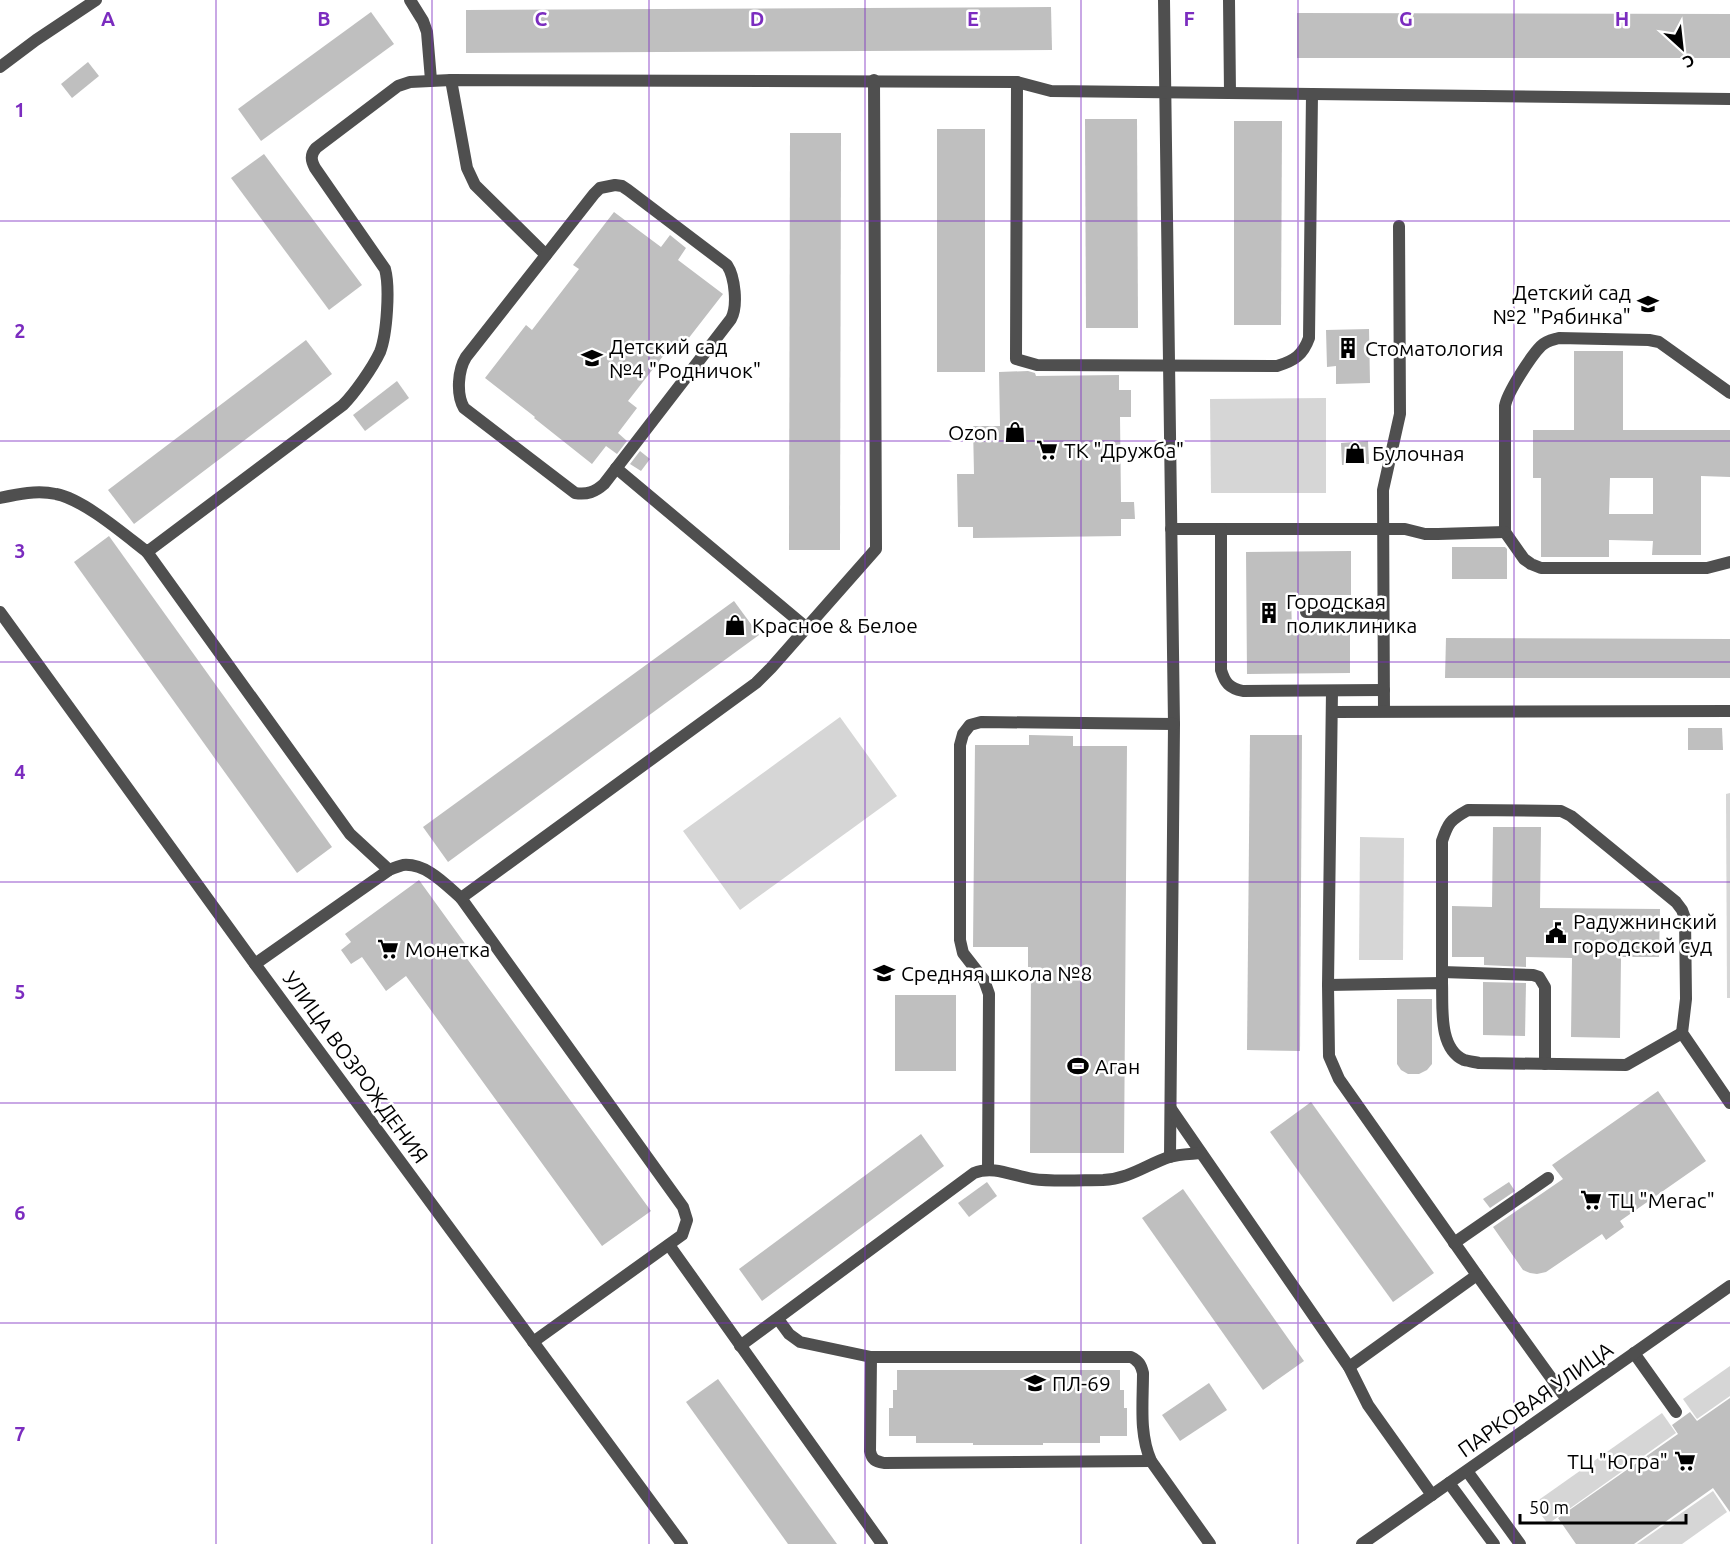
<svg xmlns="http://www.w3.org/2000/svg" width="1730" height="1544" viewBox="0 0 1730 1544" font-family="Ubuntu,sans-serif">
<rect width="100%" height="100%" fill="#fff"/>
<g fill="#d6d6d6">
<path d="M1326,398V493H1211L1210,399Z"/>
<path d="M840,717L897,796L740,910L683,831Z"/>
<path d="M1730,793V998H1727L1726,794Z"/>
<path d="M1360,837L1404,838L1403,960H1359Z"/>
<path d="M1730,1366V1396L1697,1419L1683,1399Z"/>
<path d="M1662,1413L1676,1433L1548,1524L1533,1504Z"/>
<path d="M1713,1491L1727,1512L1682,1544H1637Z"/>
</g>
<g fill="#bfbfbf" fill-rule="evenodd">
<path d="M1051,7L1052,50L466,53V10Z"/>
<path d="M371,12L394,44L261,141L238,109Z"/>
<path d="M1297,13L1730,14V58H1297Z"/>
<path d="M88,62L99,76L72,98L61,84Z"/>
<path d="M1085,119H1137L1138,328H1086Z"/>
<path d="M1234,121H1282L1281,325H1234Z"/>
<rect x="937" y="129" width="48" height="243"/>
<path d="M790,133H841L840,550H789Z"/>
<path d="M264,154L362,285L329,310L231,178Z"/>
<path d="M614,212L661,247L670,235L686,248L678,260L723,294L681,348L674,342L628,401L637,408L618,433L627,441L617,454L606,446L592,464L534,418L535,417L485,378L526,325L532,330L579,269L573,265Z"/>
<path d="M1369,329L1370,383L1336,384V366L1327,367L1326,330Z"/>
<path d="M306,340L332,374L134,524L108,490Z"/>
<path d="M1574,351H1623V430H1730V477L1701,476V555H1652L1653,541L1609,540V557H1541V478H1533V430H1574ZM1610,478H1653V514H1609Z"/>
<path d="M1028,371L1035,373L1036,376L1119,375V390H1131V417H1120L1121,502H1134L1135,519H1121V536L973,538V527H958L957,474H974L973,426H1000L999,372Z"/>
<path d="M397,381L409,398L365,431L353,415Z"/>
<path d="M1368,441L1369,464L1342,465L1341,443Z"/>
<path d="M640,451L650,459L641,471L630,464Z"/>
<path d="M109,536L332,847L297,873L74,562Z"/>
<path d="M1452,547H1505L1507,549V579H1452Z"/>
<path d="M1351,551V595H1291L1292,632L1350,631V673L1247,674L1246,552Z"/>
<path d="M734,601L759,635L448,862L423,827Z"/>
<path d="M1446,638L1730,639V678H1445Z"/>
<path d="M1688,728H1722L1723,750H1688Z"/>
<path d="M1029,735L1073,736V746H1127L1124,1153H1030L1031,967H1028V947H973L975,745H1029Z"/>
<path d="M1250,735H1302L1300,1051L1247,1050Z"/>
<path d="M1493,827H1541L1540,908L1660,909L1659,957H1621L1620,1038L1571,1037L1572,958L1526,957V967L1484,965V957H1452V906L1492,907Z"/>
<path d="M419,880L466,945L460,949L651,1211L602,1246L406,976L386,991L362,957L351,964L341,950L351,942L345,934Z"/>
<path d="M1483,982L1526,983L1525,1036L1483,1035Z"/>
<rect x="895" y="995" width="61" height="76"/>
<path d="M1397,999H1432V1064L1427,1070L1419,1074H1408L1401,1070L1397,1064Z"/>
<path d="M1658,1091L1706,1161L1620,1221L1624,1227L1606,1240L1602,1234L1546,1272L1537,1274L1530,1273L1523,1270L1493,1227L1563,1179L1552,1165Z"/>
<path d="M1311,1102L1434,1273L1393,1302L1270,1132Z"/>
<path d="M921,1134L944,1166L762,1301L739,1269Z"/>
<path d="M987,1182L997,1196L969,1217L958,1203Z"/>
<path d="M1509,1182L1515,1191L1490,1208L1483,1199Z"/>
<path d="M1183,1189L1304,1361L1263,1390L1142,1218Z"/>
<path d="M897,1370H1120V1390H1124V1408H1127V1436H1100V1443H1043V1445H973V1443H916V1436H889V1408H893V1390H897Z"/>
<path d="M718,1379L837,1544H788L686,1402Z"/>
<path d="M1209,1383L1227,1410L1180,1441L1162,1415Z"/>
<path d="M1730,1398V1512L1713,1488L1634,1544H1576L1558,1518L1678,1434L1672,1425L1690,1412L1697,1421Z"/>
</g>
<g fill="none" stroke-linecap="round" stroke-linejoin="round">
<g stroke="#4f4f4f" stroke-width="12">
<path d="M410,0L423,21L427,32L431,80"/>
<path d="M1164,0L1174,724L1170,1157"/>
<path d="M1229,0L1230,93"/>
<path d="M451,80L467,168L475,185L546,255"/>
<path d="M1017,82L1016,359L1037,365L1277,366C1294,361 1303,355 1309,338L1312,94"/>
<path d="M615,185L622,186L628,190L727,265C735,277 738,306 731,319L604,484C595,492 587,495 575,493L464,408C456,394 458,370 466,357L594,194L600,188Z"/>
<path d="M1730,393L1659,342L1649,340L1559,338C1552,340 1547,340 1541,346C1531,356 1507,393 1505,406V532L1524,559L1531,564L1541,568H1707L1730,562"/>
<path d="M616,468L807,628"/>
<path d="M0,498C18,494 37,490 56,494C83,499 125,535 147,552L343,405C355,393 373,367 380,352C387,334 390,287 385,269L315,168C311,160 310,155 316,148L398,86L410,82L451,80L1017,82L1051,91L1730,99"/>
<path d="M1171,529H1405L1425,534H1438L1505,532"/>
<path d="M1221,529V670C1225,683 1229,688 1243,691L1384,690"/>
<path d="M147,552L350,834L389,870"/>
<path d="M1306,612L1383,613"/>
<path d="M1332,691L1328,985L1329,1056L1339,1079L1477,1275L1567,1400"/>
<path d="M1384,711L1383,490L1400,414L1399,226"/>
<path d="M1332,712L1730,711"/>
<path d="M461,898L683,1207L687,1220L682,1235L533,1342"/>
<path d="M255,964L389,870C394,868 399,866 403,865C426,863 445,884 461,898L756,683L771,668L876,549L874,80"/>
<path d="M1442,972L1533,975L1539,977L1545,987V1064"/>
<path d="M1442,983V841C1448,823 1450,820 1468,810L1561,811L1571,816L1676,902L1682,910L1685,918L1686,999L1682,1033L1730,1103"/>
<path d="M1328,985L1442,983C1443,1007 1438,1048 1464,1060C1468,1061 1474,1062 1479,1063L1626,1065L1682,1033"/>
<path d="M1171,1109L1349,1367L1368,1405L1432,1495"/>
<path d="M988,1170L989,994L984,980L963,953L960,940V745L963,734L970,725L981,722L1174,724"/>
<path d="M1454,1243L1548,1178"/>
<path d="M669,1245L882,1544"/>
<path d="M778,1319L789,1334L800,1342L871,1357L870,1451C872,1460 875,1461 884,1463L1151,1461"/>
<path d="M740,1346L974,1173C994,1165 1013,1176 1033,1179C1052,1182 1083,1180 1103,1180C1129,1179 1146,1165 1169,1157C1179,1154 1191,1154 1201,1153"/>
<path d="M1634,1353L1676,1412"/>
<path d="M871,1357H1131C1139,1361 1141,1365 1143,1373C1143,1403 1139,1434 1151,1461L1210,1544"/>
<path d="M1349,1367L1477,1275"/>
<path d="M1467,1471L1520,1544"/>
<path d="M1449,1483L1494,1544"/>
</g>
<g stroke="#4f4f4f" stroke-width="12">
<path d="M0,67L36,40L96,0"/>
<path d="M0,612L255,964L682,1544"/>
<path d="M1362,1544L1730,1286"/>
</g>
</g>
<path fill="none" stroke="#7b2cbf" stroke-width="1.5" stroke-opacity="0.55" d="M216,0V1544M432,0V1544M649,0V1544M865,0V1544M1081,0V1544M1298,0V1544M1514,0V1544M0,221H1730M0,441H1730M0,662H1730M0,882H1730M0,1103H1730M0,1323H1730"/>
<defs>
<symbol id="school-bare" viewBox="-9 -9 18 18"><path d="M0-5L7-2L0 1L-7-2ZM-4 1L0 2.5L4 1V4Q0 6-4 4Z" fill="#000" stroke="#fff" stroke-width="2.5" paint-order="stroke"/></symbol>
<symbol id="building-bare" viewBox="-9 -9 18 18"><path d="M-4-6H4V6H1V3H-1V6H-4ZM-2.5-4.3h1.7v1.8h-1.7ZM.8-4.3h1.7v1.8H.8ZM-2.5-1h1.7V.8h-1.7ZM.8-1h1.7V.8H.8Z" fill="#000" stroke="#fff" stroke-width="2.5" paint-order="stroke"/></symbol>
<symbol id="shop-bare" viewBox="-9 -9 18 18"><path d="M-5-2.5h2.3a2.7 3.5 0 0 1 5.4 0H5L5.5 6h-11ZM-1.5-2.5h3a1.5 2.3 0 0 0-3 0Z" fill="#000" stroke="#fff" stroke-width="2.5" paint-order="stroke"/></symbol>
<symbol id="supermarket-bare" viewBox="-9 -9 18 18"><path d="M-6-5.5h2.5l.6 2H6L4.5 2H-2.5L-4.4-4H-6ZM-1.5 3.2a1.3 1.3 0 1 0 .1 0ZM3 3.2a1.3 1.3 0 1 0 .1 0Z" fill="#000" stroke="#fff" stroke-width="2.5" paint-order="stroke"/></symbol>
<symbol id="civic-bare" viewBox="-9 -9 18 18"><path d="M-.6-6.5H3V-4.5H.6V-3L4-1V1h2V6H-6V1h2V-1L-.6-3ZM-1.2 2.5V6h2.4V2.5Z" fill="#000" stroke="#fff" stroke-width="2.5" paint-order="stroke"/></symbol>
<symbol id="stadium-bare" viewBox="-9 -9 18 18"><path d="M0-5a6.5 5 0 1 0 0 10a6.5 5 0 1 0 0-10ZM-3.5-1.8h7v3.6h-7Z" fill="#000" stroke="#fff" stroke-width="2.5" paint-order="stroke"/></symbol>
<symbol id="university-bare" viewBox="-9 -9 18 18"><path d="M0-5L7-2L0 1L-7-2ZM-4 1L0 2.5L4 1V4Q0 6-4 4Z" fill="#000" stroke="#fff" stroke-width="2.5" paint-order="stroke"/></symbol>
</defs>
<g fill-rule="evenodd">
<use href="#school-bare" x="1633" y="289" width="30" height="30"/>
<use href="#building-bare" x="1333" y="333" width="30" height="30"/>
<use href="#school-bare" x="577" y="343" width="30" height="30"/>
<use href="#shop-bare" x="1000" y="417" width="30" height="30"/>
<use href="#supermarket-bare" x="1032" y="435" width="30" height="30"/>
<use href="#shop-bare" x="1340" y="438" width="30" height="30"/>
<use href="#building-bare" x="1254" y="598" width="30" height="30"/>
<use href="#shop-bare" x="720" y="610" width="30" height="30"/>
<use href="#civic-bare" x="1541" y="918" width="30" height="30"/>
<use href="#supermarket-bare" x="373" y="934" width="30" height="30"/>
<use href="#school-bare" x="869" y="958" width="30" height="30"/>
<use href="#stadium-bare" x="1063" y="1051" width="30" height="30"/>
<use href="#supermarket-bare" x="1576" y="1185" width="30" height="30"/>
<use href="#university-bare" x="1020" y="1368" width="30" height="30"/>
<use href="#supermarket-bare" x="1670" y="1446" width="30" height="30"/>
</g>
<g text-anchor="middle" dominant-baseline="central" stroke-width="5" stroke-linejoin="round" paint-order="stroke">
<g font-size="21" fill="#000" stroke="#fff" text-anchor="start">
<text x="1631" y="292" text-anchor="end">Детский сад<tspan x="1631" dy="24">№2 "Рябинка"</tspan></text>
<text x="609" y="346">Детский сад<tspan x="609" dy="24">№4 "Родничок"</tspan></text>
<text x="1365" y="348">Стоматология</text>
<text x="998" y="432" text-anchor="end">Ozon</text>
<text x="1064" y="450">ТК "Дружба"</text>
<text x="1372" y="453">Булочная</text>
<text x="1286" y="601">Городская<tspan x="1286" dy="24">поликлиника</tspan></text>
<text x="752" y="625">Красное &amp; Белое</text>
<text x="1573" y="921">Радужнинский<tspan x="1573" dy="24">городской суд</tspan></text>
<text x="405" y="949">Монетка</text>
<text x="901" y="973">Средняя школа №8</text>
<text x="1095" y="1066">Аган</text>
<text x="1608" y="1200">ТЦ "Мегас"</text>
<text x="1052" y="1383">ПЛ-69</text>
<text x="1668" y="1461" text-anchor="end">ТЦ "Югра"</text>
</g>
<g font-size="21" fill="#000" stroke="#fff">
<text transform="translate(356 1067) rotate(54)">УЛИЦА ВОЗРОЖДЕНИЯ</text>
<text transform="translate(1535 1399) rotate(-35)">ПАРКОВАЯ УЛИЦА</text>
</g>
</g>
<g font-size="20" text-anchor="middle" font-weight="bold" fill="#7b2cbf" stroke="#fff" stroke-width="5" stroke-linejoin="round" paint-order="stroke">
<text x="108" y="26">A</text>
<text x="324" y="26">B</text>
<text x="541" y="26">C</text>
<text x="757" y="26">D</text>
<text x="973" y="26">E</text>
<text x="1189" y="26">F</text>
<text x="1406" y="26">G</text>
<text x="1622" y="26">H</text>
<text x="20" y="117">1</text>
<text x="20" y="338">2</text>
<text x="20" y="558">3</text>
<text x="20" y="779">4</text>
<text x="20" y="999">5</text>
<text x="20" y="1220">6</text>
<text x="20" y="1441">7</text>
</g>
<g transform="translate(1682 48) rotate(153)" stroke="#ffffff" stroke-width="4.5" paint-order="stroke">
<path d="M0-4.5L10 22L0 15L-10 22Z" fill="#000000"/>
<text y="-9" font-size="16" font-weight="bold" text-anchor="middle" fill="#000000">С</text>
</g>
<path d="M1520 1514v9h166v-9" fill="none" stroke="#000000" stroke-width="3"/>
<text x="1529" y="1514" font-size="18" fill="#000000" stroke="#ffffff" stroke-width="4.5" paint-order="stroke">50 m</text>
</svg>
